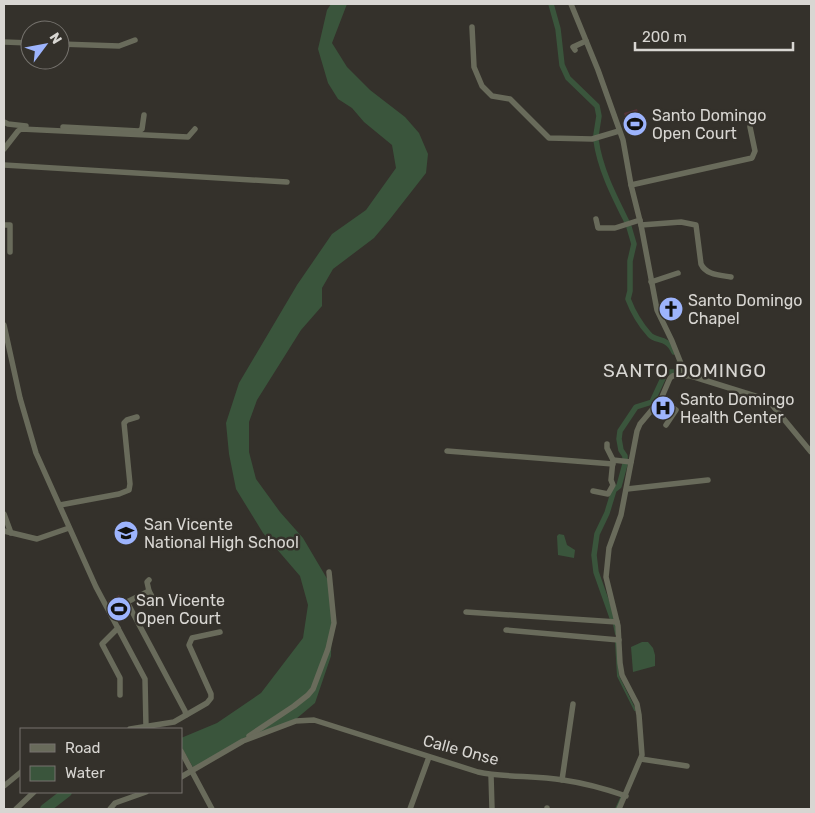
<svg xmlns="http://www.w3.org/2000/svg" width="815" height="813" viewBox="0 0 815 813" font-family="Rubik,sans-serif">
<rect width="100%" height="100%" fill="#34312b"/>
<g fill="#543337">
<path d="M637,109L644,133L631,136L624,113Z"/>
<path d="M119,595L130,616L119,622L108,601Z"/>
</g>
<g fill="#3a553c">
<path d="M331,4H347L332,43L347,67L370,90L405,117L419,133L428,154L426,173L390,219L374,238L333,269L322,288V306L301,330L257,400L249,422V452L256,479L280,512L303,538L329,582L332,611L331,656L315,703L296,719L271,729L194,769L181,746V738L217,723L261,693L303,638L308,605L300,576L263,533L236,489L229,454L226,423L239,383L297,285L332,234L366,210L396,168L392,145L364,122L352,108L338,99L328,83L318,49L327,10Z"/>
<path d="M559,534L564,535L567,545L575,550L574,558L558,555L557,536Z"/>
<path d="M642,642H648L653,648L655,655V666L633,672L631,647Z"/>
</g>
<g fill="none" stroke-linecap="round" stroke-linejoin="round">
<g stroke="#3a553c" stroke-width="2">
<path d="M614,624L616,634"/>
<path d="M616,642L618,676L635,710"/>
<path d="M616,809L622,796"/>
</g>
<g stroke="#3a553c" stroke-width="5.5">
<path d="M551,4L558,29L562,65L568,78L597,106L599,116L596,135"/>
<path d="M596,140C600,169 614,196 627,222"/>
<path d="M629,227L634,244L630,261V291L628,299C633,312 640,324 649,334C656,343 666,335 674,352"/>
<path d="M613,620L596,572L594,555L597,534L607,513L614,490L619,486L625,464V456L621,450L619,439L620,431L636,407L652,402L665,374L667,372H676L680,370L679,363"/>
</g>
<path stroke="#3a553c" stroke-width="10" d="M45,809L67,792"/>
<g stroke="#696b5b" stroke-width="5.5">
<path d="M571,4L598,70L623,140L631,185L641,225L657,310L672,341L686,376"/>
<path d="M472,27L474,67L482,86L492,96L510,99L549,138L592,139L619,131"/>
<path d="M4,42L30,43"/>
<path d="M60,44L119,46L135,40"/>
<path d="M575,50L573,47L586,41"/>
<path d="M4,122L8,124L26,126"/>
<path d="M63,127L139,131L142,129L144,115"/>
<path d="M4,149L18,131L21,129L188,137L195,129"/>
<path d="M4,165L287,182"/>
<path d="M631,185L752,158L755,151L750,127"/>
<path d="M596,219L598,228H615L640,220"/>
<path d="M4,225H10V252"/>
<path d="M641,225L681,222L696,225L701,264C706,275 720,275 731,277"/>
<path d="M651,282L678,273"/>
<path d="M4,325L20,398L36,453L96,587L145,679L146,727"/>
<path d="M661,399L676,410L666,425"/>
<path d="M607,444V448L613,460"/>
<path d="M447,451L613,464"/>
<path d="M627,489L708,480"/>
<path d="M593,491L608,494L613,485L611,480L613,460L631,462"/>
<path d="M60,505L119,494L129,490L130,484L124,423L127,420L137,417"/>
<path d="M4,514L11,533"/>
<path d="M4,531L37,539L69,528"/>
<path d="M149,591L147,582L149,580"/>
<path d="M160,600L155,602L149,591L127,602L185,711L186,715"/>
<path d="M466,612L617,622"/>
<path d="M118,628L102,644L120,678V695"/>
<path d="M506,630L619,640"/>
<path d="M130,729L174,722L207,703L211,698V694L189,645L192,638L220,632"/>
<path d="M249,736L294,706L308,695L313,689L328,649L334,623L329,572"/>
<path d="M181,751L212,809"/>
<path d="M641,759L687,766"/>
<path d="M491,775L492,809"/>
<path d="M181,777L243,741L296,721L314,720L478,772C506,778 535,775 563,780C584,783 606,789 626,796"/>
<path d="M562,780L573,704"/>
<path d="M4,786L21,772"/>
<path d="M16,809L34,792"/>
<path d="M110,809L115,803L146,792"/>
<path d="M410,809L429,757"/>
<path d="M547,809V808"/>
<path d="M619,809L642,755L639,715L637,704L622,675L620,663L618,626L606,577L609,548L621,515L637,431L640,424L661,399L670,378C676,372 683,376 691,376L768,400L811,452"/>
</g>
</g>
<defs>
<symbol id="stadium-disc" viewBox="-11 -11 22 22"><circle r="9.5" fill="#9db4fd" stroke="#34312b"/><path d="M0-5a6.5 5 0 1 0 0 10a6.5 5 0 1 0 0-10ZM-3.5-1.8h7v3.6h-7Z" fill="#111"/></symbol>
<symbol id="church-disc" viewBox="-11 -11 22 22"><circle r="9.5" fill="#9db4fd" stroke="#34312b"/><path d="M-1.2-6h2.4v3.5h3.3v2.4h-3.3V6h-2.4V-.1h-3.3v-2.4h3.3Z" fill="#111"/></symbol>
<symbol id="hospital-disc" viewBox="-11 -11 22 22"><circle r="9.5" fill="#9db4fd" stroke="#34312b"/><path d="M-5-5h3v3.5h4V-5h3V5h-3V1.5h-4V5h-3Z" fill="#111"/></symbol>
<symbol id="school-disc" viewBox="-11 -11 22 22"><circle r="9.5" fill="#9db4fd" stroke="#34312b"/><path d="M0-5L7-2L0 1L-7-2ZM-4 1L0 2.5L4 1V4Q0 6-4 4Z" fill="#111"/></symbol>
</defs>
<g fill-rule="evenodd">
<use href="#stadium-disc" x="621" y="110" width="28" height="28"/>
<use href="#church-disc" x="657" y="295" width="28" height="28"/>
<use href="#hospital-disc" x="649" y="394" width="28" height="28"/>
<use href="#school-disc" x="112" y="519" width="28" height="28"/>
<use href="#stadium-disc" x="105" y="595" width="28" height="28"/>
</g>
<g text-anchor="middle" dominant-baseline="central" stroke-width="5" stroke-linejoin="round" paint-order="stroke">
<g font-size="16" fill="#d8d6d2" stroke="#34312b" text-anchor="start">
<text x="652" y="115">Santo Domingo<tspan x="652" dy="18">Open Court</tspan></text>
<text x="688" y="300">Santo Domingo<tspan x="688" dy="18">Chapel</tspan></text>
<text x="680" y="399">Santo Domingo<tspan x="680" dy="18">Health Center</tspan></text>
<text x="144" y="524">San Vicente<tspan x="144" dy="18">National High School</tspan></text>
<text x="136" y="600">San Vicente<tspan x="136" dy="18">Open Court</tspan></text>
</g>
<g font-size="16" fill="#d8d6d2" stroke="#34312b">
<text transform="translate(461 750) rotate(15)">Calle Onse</text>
</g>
<g font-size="19" letter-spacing="1" fill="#d8d6d2" stroke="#34312b">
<text x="685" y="370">SANTO DOMINGO</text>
</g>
</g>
<rect width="815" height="813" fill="none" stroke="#d8d6d2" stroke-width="10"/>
<rect x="20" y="728" width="162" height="65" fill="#34312b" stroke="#76736e"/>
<rect x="30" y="744" width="25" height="8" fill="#696b5b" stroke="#76736e"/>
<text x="65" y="753" font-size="15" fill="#d8d6d2">Road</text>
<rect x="30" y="766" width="25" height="15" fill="#3a553c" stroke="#76736e"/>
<text x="65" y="778" font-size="15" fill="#d8d6d2">Water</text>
<g transform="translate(45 45) rotate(58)"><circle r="24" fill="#34312b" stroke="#76736e"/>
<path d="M0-4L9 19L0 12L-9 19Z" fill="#9db4fd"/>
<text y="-8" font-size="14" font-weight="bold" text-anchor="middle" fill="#d8d6d2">N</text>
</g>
<path d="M635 42v8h158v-8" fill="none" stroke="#d8d6d2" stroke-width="2.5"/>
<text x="642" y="42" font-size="15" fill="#d8d6d2" stroke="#34312b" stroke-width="4" paint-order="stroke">200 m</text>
</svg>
